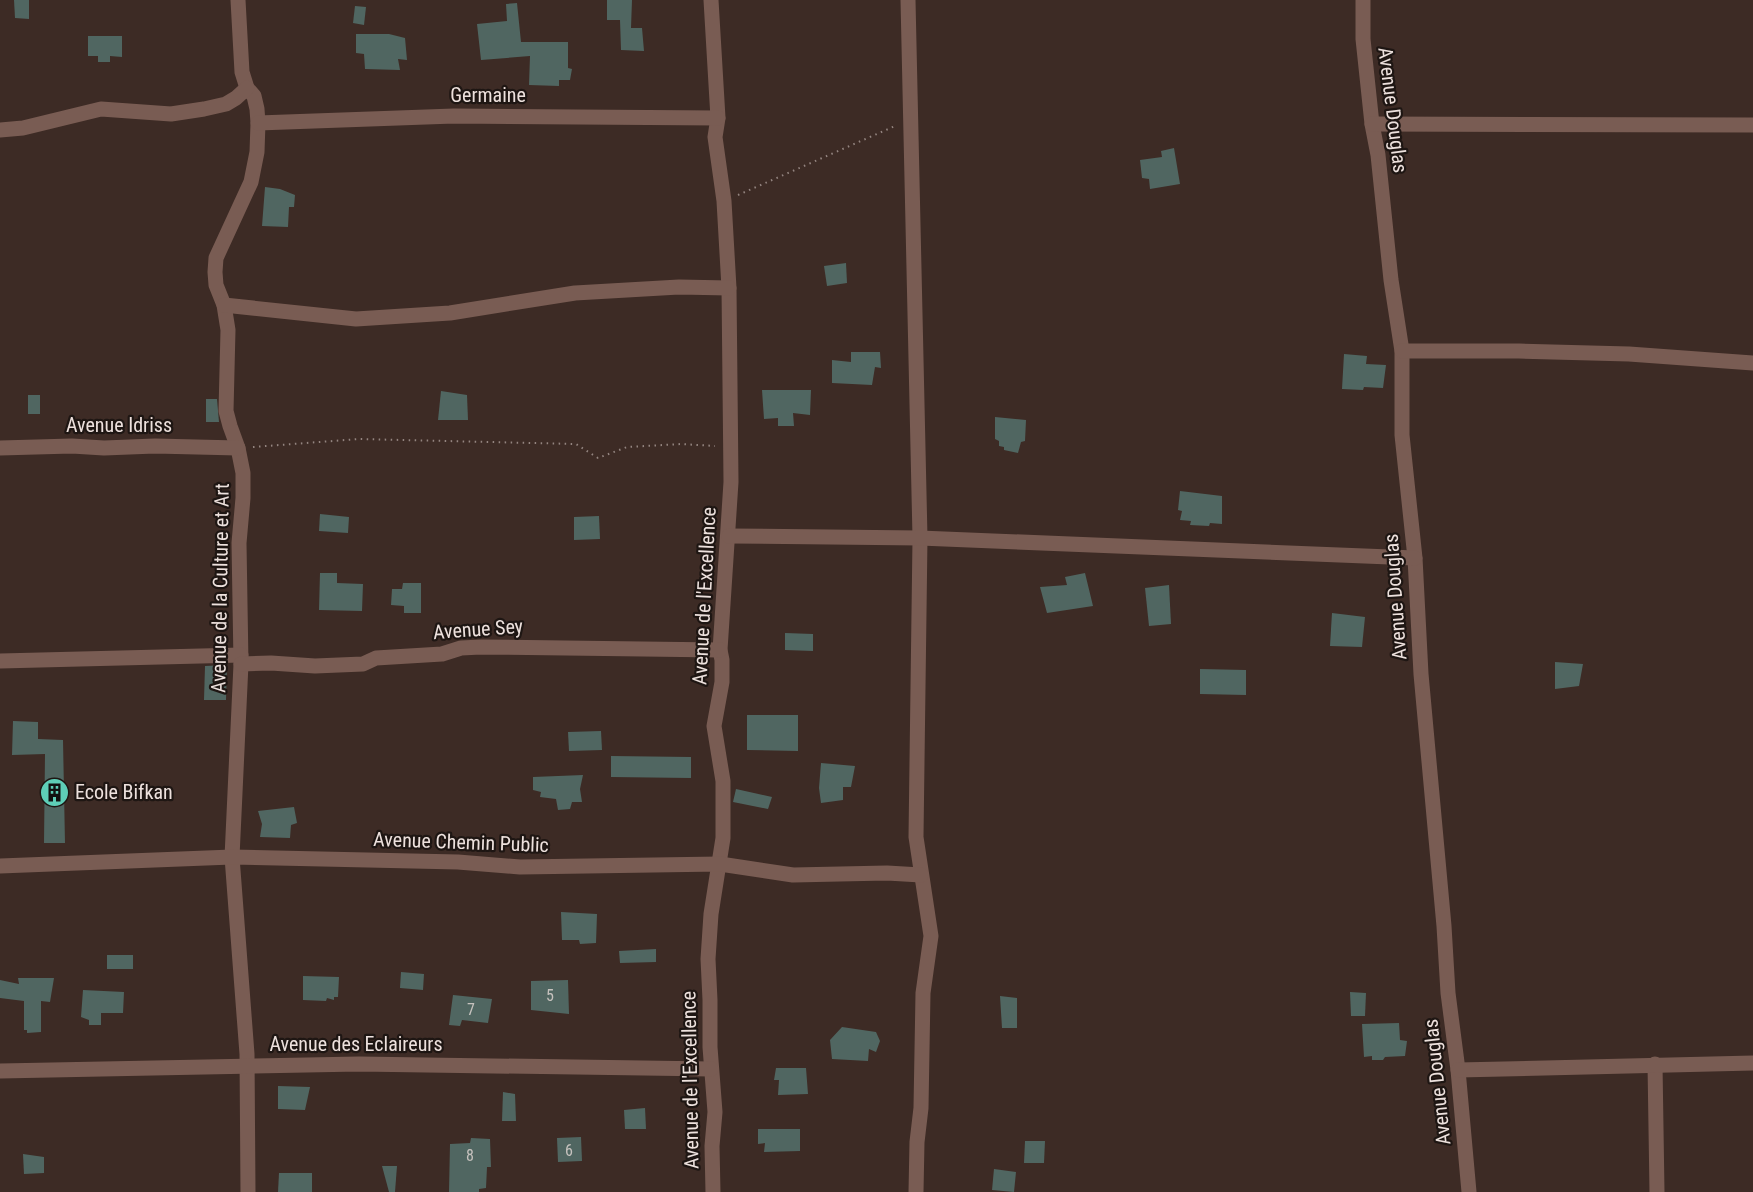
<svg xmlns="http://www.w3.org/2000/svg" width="1753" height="1192" viewBox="0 0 1753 1192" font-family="'Roboto Condensed',sans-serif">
<rect width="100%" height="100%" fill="#3d2b25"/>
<g fill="#506661">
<path d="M14,0H29V19L15,18Z"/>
<path d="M607,0H632L631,28H642L644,51L621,50L620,20H607Z"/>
<path d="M517,3L521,42H568V68L572,69L570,80H559V86L529,85L530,56L481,60L477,24L507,21L506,4Z"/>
<path d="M355,6L366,7L364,25L353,23Z"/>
<path d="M356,34H389L405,38L407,60L398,59L400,70L365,69L364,54L356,53Z"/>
<path d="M88,36H122V57L110,56V62H98V56H88Z"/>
<path d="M1174,148L1180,184L1150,189L1149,179L1142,178L1140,160L1162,157L1161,151Z"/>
<path d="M265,187L280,189L295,195L294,207H289L288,227L262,226Z"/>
<path d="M846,263L847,283L827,286L824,266Z"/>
<path d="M851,352H880L881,368L875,367L872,385L832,383V360L851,362Z"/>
<path d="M1344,354L1367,356L1366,364L1386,365L1383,388L1364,387L1363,390L1342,389Z"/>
<path d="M762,390H811L810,415L793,413L794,426H778V418L764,419Z"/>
<path d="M441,391L467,395L468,420H438Z"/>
<rect x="28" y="395" width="12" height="19"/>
<path d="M206,399H217L219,422H206Z"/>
<path d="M995,417L1026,420L1025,441L1021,442L1018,453L1004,450V447L999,446V441L995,439Z"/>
<path d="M1180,491L1222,496V524L1210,523L1209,526L1190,525L1191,521L1180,520L1182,511L1178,510Z"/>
<path d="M320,514L349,517L348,533L319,531Z"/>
<path d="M599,516L600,539L574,540V517Z"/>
<path d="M320,573H337V583L363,584L362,611L319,610Z"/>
<path d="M1085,573L1093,606L1047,613L1040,587L1067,585L1065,577Z"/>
<path d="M403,583H421V613H404V606L391,605L392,589H402Z"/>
<path d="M1169,585L1171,624L1149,626L1145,588Z"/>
<path d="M1332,613L1365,617L1362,647L1330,646Z"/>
<path d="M785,633L813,634V651L785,650Z"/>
<path d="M1555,662L1583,664L1579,686L1555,689Z"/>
<path d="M227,665L226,700H204L205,666Z"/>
<path d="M1200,669L1246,670V695L1200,694Z"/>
<path d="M747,715H798V751L747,750Z"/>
<path d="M13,721L38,722V739L63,740L65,843H44L45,754L12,755Z"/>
<path d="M601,731L602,750L569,751L568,732Z"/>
<path d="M611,756L691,757V778L611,777Z"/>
<path d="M821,763L855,766L851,787H843V800L821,803L819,788Z"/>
<path d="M583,775L580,789L582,802H572L570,809L558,810L556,799L540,797L541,792L533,790V777Z"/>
<path d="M736,789L772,797L768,809L733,802Z"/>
<path d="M294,807L297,823L291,825L290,838L260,837L262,824L258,811Z"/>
<path d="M561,912L597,914L596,943L580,944L579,940H562Z"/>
<path d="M656,949V962L620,963L619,951Z"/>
<rect x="107" y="955" width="26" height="14"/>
<path d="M401,972L424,974L423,990L400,988Z"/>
<path d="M303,976L339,977L338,997H334V1000L327,998L326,1001L303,1000Z"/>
<path d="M18,978H54L50,1002L41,1001V1032L27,1033V1030H24V1001L0,998V980L19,984Z"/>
<path d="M568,980L569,1014L531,1010V981Z"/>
<path d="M83,990L124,992L123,1013H101V1025H89V1020L81,1017Z"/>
<path d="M1350,992L1366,993L1365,1016H1351Z"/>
<path d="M453,995L492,999L488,1023L462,1020L460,1026L449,1025Z"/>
<path d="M1000,996L1017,998V1028H1002Z"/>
<path d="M1399,1023L1400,1040L1407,1041L1405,1056L1385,1057L1383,1060H1372V1056L1364,1057L1362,1024Z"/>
<path d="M842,1027L876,1032L880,1041L876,1052L869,1049L868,1061L832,1059L830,1040Z"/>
<path d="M776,1068H806L808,1094L778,1095L779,1080H774Z"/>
<path d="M278,1086L310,1087L305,1110L278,1109Z"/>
<path d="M503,1092L515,1094L516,1121H502Z"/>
<path d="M645,1108L646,1129H625L624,1110Z"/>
<path d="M758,1129H800V1151L764,1152L765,1143L758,1144Z"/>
<path d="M581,1137L582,1161L558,1162L557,1138Z"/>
<path d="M471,1138L490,1139L491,1167H487L486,1188L479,1189V1192H449L450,1144L470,1143Z"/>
<path d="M1025,1141H1045L1044,1163H1024Z"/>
<path d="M23,1154L44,1157V1173L24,1174Z"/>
<path d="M382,1166H397L395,1192H389Z"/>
<path d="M994,1169L1016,1172L1014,1192L992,1190Z"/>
<path d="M279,1173H312V1192H278Z"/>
</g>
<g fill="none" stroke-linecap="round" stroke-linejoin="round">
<g stroke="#948580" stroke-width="2" stroke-dasharray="1.5 4.5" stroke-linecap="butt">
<path d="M738,195L895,126"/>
<path d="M253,447L359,439L576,444L598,458L627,447L681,444L715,446"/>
</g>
<g stroke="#795c53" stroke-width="15">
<path d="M238,0L242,72L247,88L254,96L257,109L258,123L257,152L251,182L216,258L215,272L216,285L224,305L228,330L226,411L230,426L238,448L243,473V498L239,543L241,664L232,857L247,1054L248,1192"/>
<path d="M711,0L718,118L715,137L724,201L729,288L731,482L720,650L722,660V682L714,726L723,781V838L711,914L708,959L710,1000V1047L715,1112L712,1146L713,1192"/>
<path d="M908,0L920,538L916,837L931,936L923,993L921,1108L917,1142L916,1192"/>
<path d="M1363,0V39L1372,124L1378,155L1391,280L1402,351V435L1415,558L1421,674L1444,926L1448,993L1458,1070L1469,1192"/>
<path d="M258,123L454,116L718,118"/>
<path d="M1372,124L1753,125"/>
<path d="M0,130L23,128L101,109L171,114L204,109L226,104L236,98L247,88"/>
<path d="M224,305L356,319L450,313L575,293L679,287L729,288"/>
<path d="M1402,351H1519L1629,354L1753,363"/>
<path d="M0,448L72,446L104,448L155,446L238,448"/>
<path d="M729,536L920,538L1415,558"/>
<path d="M0,661L241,655"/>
<path d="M241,664L271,663L315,666L363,664L376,658L442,654L461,648L481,647L720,650"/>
<path d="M0,866L232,857L458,862L520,867L720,864L793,875L887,873L921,875"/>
<path d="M1655,1064L1657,1192"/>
<path d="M1458,1070L1753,1063"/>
<path d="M0,1071L359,1064L711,1069"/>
</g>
</g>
<defs>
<symbol id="building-disc" viewBox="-11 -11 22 22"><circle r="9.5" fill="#5eceb7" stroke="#1e1613"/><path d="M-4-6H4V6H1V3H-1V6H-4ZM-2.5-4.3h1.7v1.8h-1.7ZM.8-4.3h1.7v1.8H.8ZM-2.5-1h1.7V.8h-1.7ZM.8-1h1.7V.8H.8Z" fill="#111"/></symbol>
</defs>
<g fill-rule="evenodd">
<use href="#building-disc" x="38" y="776" width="33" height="33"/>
</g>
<g text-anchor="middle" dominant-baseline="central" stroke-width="4.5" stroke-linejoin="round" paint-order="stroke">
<g font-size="16" fill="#c6c2be">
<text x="550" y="995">5</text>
<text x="471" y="1009">7</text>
<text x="569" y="1150">6</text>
<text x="470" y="1155">8</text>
</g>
<g font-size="20" fill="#ede1dd" stroke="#1e1613">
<text x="488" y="95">Germaine</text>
<text transform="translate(1393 110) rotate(83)">Avenue Douglas</text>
<text x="119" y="425">Avenue Idriss</text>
<text transform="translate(220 588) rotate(-89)">Avenue de la Culture et Art</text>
<text transform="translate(704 596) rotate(-87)">Avenue de l'Excellence</text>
<text transform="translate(1395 597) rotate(-94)">Avenue Douglas</text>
<text transform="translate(478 629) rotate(-4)">Avenue Sey</text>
<text transform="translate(461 842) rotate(2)">Avenue Chemin Public</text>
<text x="356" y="1044">Avenue des Eclaireurs</text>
<text transform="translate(690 1080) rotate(-91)">Avenue de l'Excellence</text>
<text transform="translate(1437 1082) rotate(-96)">Avenue Douglas</text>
</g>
<g font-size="20" fill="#ede1dd" stroke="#1e1613" text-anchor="start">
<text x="75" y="792">Ecole Bifkan</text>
</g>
</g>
</svg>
